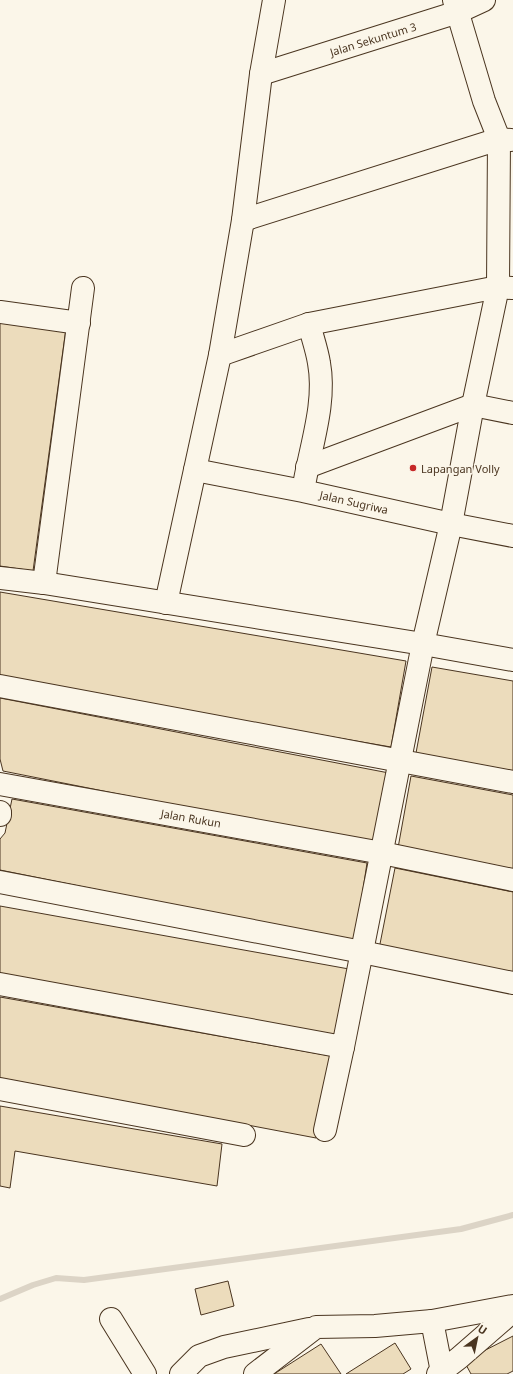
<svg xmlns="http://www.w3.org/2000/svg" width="513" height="1374" viewBox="0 0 513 1374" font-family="'Noto Sans',sans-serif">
<rect width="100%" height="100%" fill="#fbf6e9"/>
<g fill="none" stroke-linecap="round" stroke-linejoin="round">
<path stroke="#dcd4c6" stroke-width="6" d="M0,1299L33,1285L56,1278L84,1280L461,1229L513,1215"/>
</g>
<g fill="#ecdcbc" stroke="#4a3520">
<path d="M0,315L66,328L33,571L0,566Z"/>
<path d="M0,592L406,661L391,747L0,680Z"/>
<path d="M432,667L513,681V771L416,753Z"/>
<path d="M0,698L389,773L374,845L3,771L0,759Z"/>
<path d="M411,776L513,795V870L398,848Z"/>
<path d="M12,799L367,863L355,942L0,870V839L5,833Z"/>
<path d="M395,868L513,892V976L379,949Z"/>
<path d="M0,906L349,969L333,1042L0,981Z"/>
<path d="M0,997L331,1056L316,1138L0,1078Z"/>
<path d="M0,1106L222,1144L217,1186L15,1151L10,1188L0,1186Z"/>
<path d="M228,1281L234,1306L201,1315L195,1289Z"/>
<path d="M513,1336V1371L507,1374H471L464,1361Z"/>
<path d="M395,1343L411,1369L403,1374H346Z"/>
<path d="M321,1344L341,1374H274Z"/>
</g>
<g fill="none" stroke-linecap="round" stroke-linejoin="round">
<defs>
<g id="minor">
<path d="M261,74L458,12L484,0"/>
<path d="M243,220L499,139L511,140"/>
<path d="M0,312L79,323"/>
<path d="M220,355L309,324L498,287L512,288"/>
<path d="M307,467L473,405L513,413"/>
<path d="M195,470L303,491L451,524L513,536"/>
<path d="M305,480C312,442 326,401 319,363C317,350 312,336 309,324"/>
<path d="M0,578L44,583L423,644L513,660"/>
<path d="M44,583L83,288"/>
<path d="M166,603L220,355L243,220L261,74L274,0"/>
<path d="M0,686L513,782"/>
<path d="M0,784L382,853L513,880"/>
<path d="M0,812V815"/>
<path d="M0,882L362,952L513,983"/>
<path d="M0,984L343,1047L423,644L451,524L473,405L498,287L499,139L484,101L454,0"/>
<path d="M0,1089L244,1135"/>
<path d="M325,1130L343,1047"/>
<path d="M111,1319L145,1374"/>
<path d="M432,1321L513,1306"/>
<path d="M181,1374L199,1356L224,1347L309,1329"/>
<path d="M255,1374L316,1327L375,1326L432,1321L442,1372L443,1374"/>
<path d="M438,1374L459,1358L513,1311"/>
</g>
</defs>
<use href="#minor" stroke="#4a3520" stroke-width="24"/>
<use href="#minor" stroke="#fbf6e9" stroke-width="22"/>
</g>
<circle fill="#c62828" stroke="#fbf6e9" stroke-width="1.5" cx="413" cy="468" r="4"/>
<g text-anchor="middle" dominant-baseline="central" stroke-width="3" stroke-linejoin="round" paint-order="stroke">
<g font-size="11" fill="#4a3520" stroke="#fbf6e9">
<text transform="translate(373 39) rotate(-17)">Jalan Sekuntum 3</text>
<text transform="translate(354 502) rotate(13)">Jalan Sugriwa</text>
<text transform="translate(191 818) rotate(10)">Jalan Rukun</text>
</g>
<g font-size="11" fill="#4a3520" stroke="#fbf6e9" text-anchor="start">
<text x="421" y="468">Lapangan Volly</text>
</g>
</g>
<g transform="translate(477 1338) rotate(33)" stroke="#fbf6e9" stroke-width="3" paint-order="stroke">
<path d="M0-3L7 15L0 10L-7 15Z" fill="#4a3520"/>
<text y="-6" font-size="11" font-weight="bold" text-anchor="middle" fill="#4a3520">U</text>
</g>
</svg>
